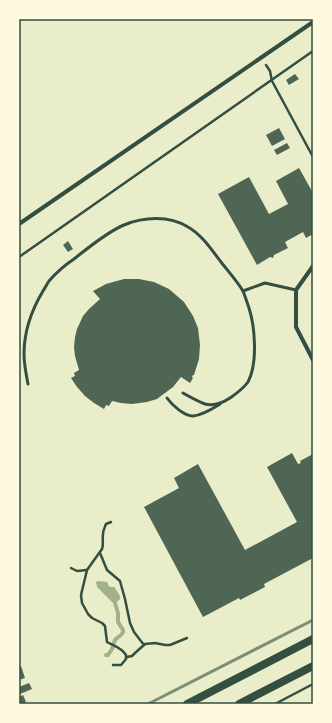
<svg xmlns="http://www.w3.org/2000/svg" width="332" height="723" viewBox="0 0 332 723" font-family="Cabin,sans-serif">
<rect width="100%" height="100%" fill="#e9edc9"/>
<path fill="#a3b18a" d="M98,581L107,582L109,586L111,587H115V588L120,596V599L116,603H113L97,587L96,582Z"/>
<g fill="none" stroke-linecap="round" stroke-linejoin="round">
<path stroke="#a3b18a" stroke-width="4" d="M106,655H108L112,649L115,640L117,638L121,635L123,632V630L118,622V613L115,603"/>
</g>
<g fill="#4f6655">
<path d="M295,74L299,79L289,85L286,80Z"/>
<path d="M279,128L285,139L272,146L266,135Z"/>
<path d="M287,143L290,148L277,155L274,150Z"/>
<path d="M299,168L313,193V234L306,238L303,232L285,242L288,248L274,255L273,258L270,257L257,265L218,194L249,177L269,214L288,204L276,181Z"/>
<path d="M68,241L73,249L68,252L63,245Z"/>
<path d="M124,279H139L154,282L169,289L184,302L193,316L198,328L200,345L199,359L194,375H193L192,377L193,378L190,383L181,377L173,387L157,399L147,402L132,404L121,403L112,401L109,406L106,405L104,409L94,403L85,396L77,387L71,378L75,376L74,373L79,370L75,356L74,347L75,337L77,329L83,316L89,309L100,299L93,291L106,284Z"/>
<path d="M292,453L298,464L301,463L300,461L313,454V558L264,584L265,587L240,600L239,598L203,617L144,507L179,488L174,478L198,464L245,550L297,522L267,467Z"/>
<path d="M19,666H21L25,678L19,680Z"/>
<path d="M29,683L32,689L20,694L19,687Z"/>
<path d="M23,695L26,702H25V704H19V697Z"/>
</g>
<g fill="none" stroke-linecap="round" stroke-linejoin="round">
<g stroke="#344e41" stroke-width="2.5">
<path d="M266,65L270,71L272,81L313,157"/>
<path d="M19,257L313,51"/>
<path d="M111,522L106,524C105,527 103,530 103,534C102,540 104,544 102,549L87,570L81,595L82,603L88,614L92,618L102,623L105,626L107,642C114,646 121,647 126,655V659L121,665H113"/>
<path d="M100,553L107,570L120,581L125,599L130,623L134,632L144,645"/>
<path d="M71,568L77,571L87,570"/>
<path d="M127,657L132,656L135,653L145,644L155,643L165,645H170L187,638"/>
<path d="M275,704L313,684"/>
</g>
<g stroke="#344e41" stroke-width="3">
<path d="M243,291L265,283L296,290"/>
<path d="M28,384C26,374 24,364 24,354C24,331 31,311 43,291C45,288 47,284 49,281C56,273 65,265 74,259C88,248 107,232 124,225C143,217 169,215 188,227C202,235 211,249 221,262C228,271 237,281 243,291C245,296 247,302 249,308C255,327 258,363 248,382C243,389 237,393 230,398C223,403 213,406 205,404C197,401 190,397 183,393"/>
<path d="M167,398C172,405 184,416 193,416C203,415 212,409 220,404"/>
</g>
<g stroke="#344e41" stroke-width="4">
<path d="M19,224L313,22"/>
<path d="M313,266L296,290V327L313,360"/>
</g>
<g stroke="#344e41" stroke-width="8">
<path d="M187,704L313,639"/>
<path d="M239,704L313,666"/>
</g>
<path stroke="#7c8e77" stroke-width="3" d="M148,704L313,620"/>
</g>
<rect width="332" height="723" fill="none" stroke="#fefae0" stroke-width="40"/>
<rect x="20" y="20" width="292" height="683" fill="none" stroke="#344e41" stroke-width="1.5"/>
</svg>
